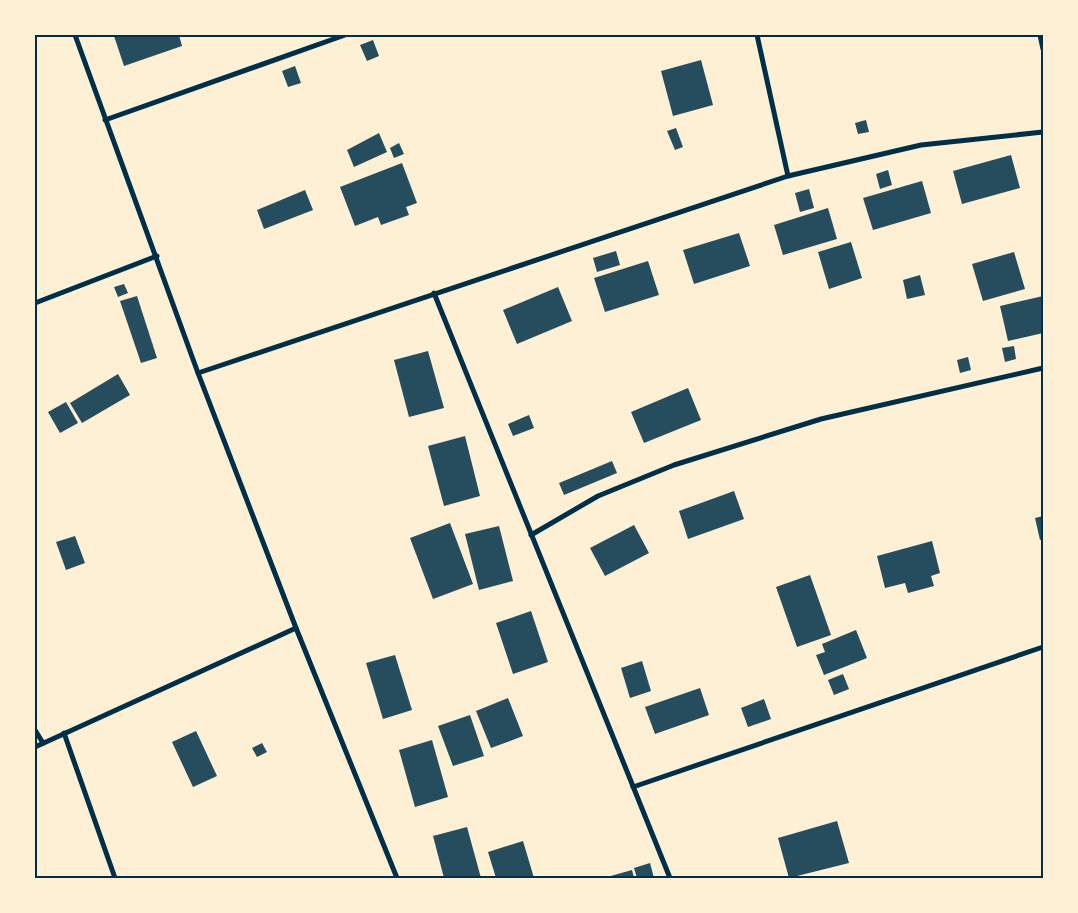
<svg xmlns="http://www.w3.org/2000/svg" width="1078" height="913" viewBox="0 0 1078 913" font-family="'Golos Text',sans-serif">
<rect width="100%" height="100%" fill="#fdf0d5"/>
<g fill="#264d5e">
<path d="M115,35H179L182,46L124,66L114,36Z"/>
<path d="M373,40L379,56L367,61L360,45Z"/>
<path d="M701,60L713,105L673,116L661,71Z"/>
<path d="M295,66L301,83L288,87L282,71Z"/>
<path d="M866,120L869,132L858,134L855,123Z"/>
<path d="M676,128L683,147L675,150L667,131Z"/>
<path d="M379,133L387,152L354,167L347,150Z"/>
<path d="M399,143L404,154L394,158L390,148Z"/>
<path d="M1011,155L1020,188L962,204L953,171Z"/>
<path d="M402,163L417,203L406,207L409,215L381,225L378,217L355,226L340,187Z"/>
<path d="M888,170L892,185L880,189L876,174Z"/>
<path d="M922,181L931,213L873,230L863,198Z"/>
<path d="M809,189L814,208L800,212L795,193Z"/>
<path d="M305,190L313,210L264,229L257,210Z"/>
<path d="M828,208L837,239L783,255L774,225Z"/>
<path d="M739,233L750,266L694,284L683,250Z"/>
<path d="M851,242L862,278L829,289L818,252Z"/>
<path d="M616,251L620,265L597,272L593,258Z"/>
<path d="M1014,252L1025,289L983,301L972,264Z"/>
<path d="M648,261L659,295L605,312L594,278Z"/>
<path d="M920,275L925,295L907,299L903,280Z"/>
<path d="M124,284L128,293L118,297L114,287Z"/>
<path d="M558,287L572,321L517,344L503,310Z"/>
<path d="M137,296L157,358L141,363L120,301Z"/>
<path d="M1043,296V333L1008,341L1000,306Z"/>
<path d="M1014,346L1016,359L1005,362L1002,348Z"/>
<path d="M428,351L444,408L409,417L394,360Z"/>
<path d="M968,357L971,370L960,373L957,360Z"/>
<path d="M118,374L130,395L82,423L70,403Z"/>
<path d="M688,388L701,420L644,443L631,412Z"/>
<path d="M66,402L78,423L60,433L48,412Z"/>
<path d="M529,415L534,428L513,436L508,424Z"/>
<path d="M465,436L480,496L444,506L428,446Z"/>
<path d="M612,461L617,473L564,495L559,483Z"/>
<path d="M734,491L744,519L688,539L679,511Z"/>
<path d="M1043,516V539L1040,540L1035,518Z"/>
<path d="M450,523L473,584L433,599L410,538Z"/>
<path d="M634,525L649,553L605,576L590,548Z"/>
<path d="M499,526L513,581L479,590L465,534Z"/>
<path d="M75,536L85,563L66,570L56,542Z"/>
<path d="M932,541L940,573L931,576L934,586L908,593L905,583L885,588L877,556Z"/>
<path d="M810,575L831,635L797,647L776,587Z"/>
<path d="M531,611L548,662L513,674L496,623Z"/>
<path d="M856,630L867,658L824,675L816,655L825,652L822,644Z"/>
<path d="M395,655L412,710L383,719L366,663Z"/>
<path d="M642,661L651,691L630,698L621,668Z"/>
<path d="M843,674L849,689L834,695L828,680Z"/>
<path d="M700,688L709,715L655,734L645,707Z"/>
<path d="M508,698L523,736L491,748L476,711Z"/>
<path d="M764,699L771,719L748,727L741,708Z"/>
<path d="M470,715L484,756L453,766L438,726Z"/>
<path d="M196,731L217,776L193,787L172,742Z"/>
<path d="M432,740L448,797L415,807L399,750Z"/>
<path d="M262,743L267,752L257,757L252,748Z"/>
<path d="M837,821L849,863L789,878L778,838Z"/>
<path d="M467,827L481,878H444L433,836Z"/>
<path d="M523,841L534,878H496L488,852Z"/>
<path d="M650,863L654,878H637L634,868Z"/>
<path d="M632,870L634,878H607V877Z"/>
</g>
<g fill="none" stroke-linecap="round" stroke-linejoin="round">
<g stroke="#003049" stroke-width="5">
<path d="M75,35L198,373L296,628L397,878"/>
<path d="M757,35L788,176"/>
<path d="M1040,35L1043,49"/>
<path d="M105,120L345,35"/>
<path d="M434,293L670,878"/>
<path d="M35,303L157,256"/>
<path d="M198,373L788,176L921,145L1043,132"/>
<path d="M531,535L598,496L674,465L821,419L1043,368"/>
<path d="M35,730L43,743"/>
<path d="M64,733L115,878"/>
<path d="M35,747L296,628"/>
<path d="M633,787L1043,647"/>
</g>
</g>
<rect width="1078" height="913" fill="none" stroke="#fdf0d5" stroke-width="72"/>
<rect x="36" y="36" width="1006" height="841" fill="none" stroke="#003049" stroke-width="2"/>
</svg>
